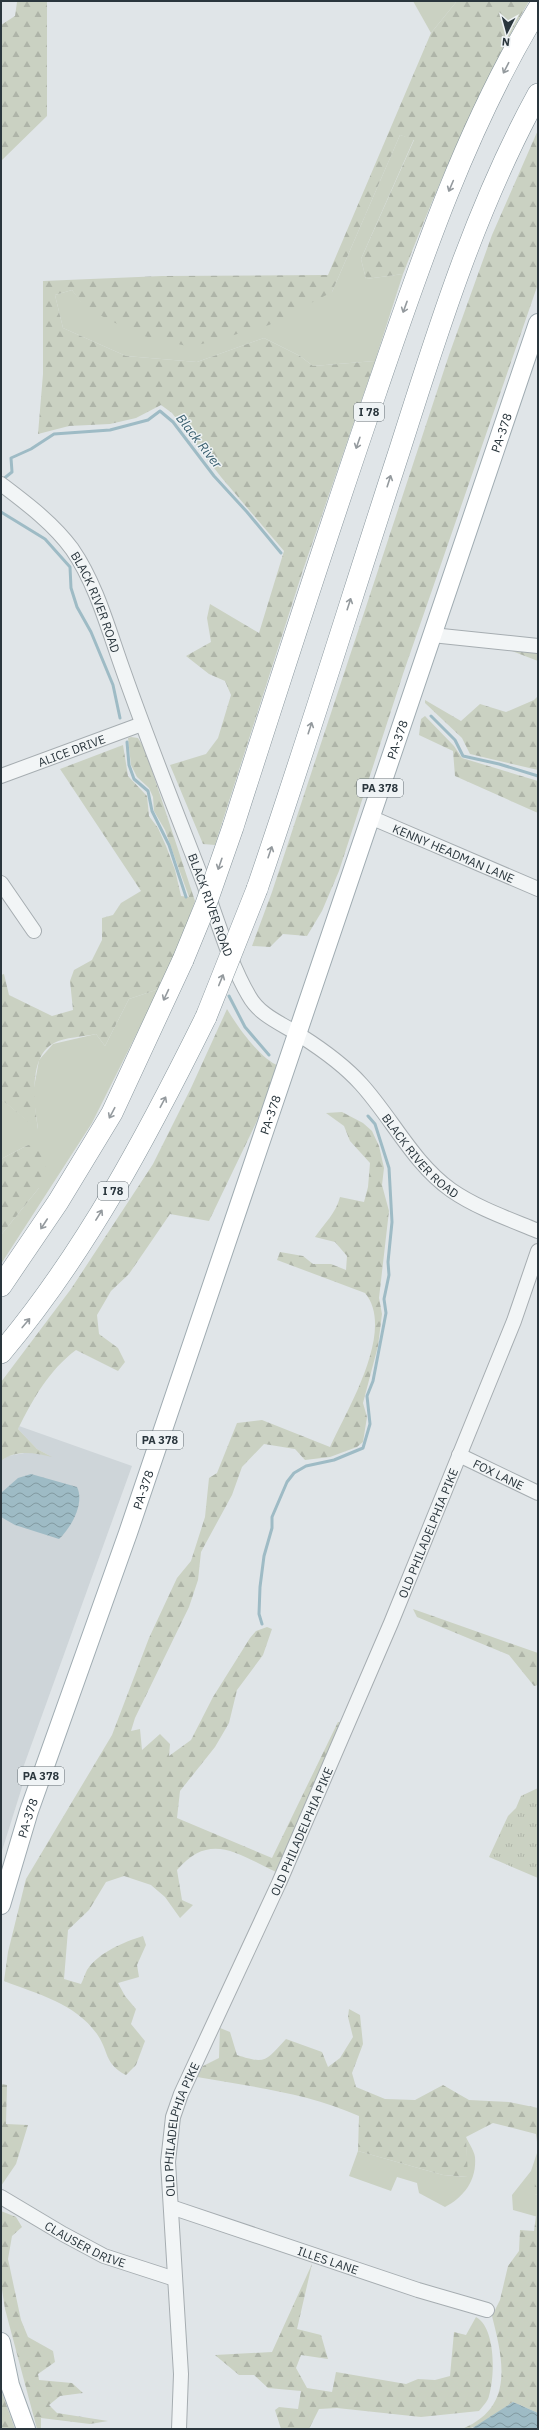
<svg xmlns="http://www.w3.org/2000/svg" width="539" height="2430" viewBox="0 0 539 2430" font-family="'IBM Plex Sans',sans-serif">
<defs>
<pattern id="forest-firs" width="22" height="20" patternUnits="userSpaceOnUse"><rect width="22" height="20" fill="#cad1c2"/><path d="M5 1l3.5 6h-7zM16 11l3.5 6h-7z" fill="#aeb4a8"/></pattern>
<pattern id="park-tufts" width="24" height="20" patternUnits="userSpaceOnUse"><rect width="24" height="20" fill="#cad1c2"/><path d="M3 7l-1-3M5 7V3M7 7l1-3M15 17l-1-3M17 17v-4M19 17l1-3" fill="none" stroke="#aeb4a8"/></pattern>
<pattern id="water-waves" width="16" height="10" patternUnits="userSpaceOnUse"><rect width="16" height="10" fill="#9ebbc5"/><path d="M0 5q4-4 8 0t8 0" fill="none" stroke="#8199a1"/></pattern>
</defs>
<rect width="100%" height="100%" fill="#e0e5e8"/>
<path fill="#ced5d9" d="M19,1426L132,1466L23,1768L22,1787L1,1854V1461L8,1456L30,1452L50,1456L37,1449L18,1429Z"/>
<g fill="#cad1c2">
<path d="M413,1H457L431,33Z"/>
<path d="M400,135L414,139L361,259L366,279L403,274L375,361L313,366L300,356L264,338L197,362L126,356L63,328L55,295L72,290L85,307L332,292Z"/>
<path d="M159,989L92,1123L1,1264V1235L39,1188L28,1145L1,1159V1099L38,1129L33,1093L39,1060L53,1044L96,1034L105,1046L129,999Z"/>
<path d="M466,2137C468,2142 474,2150 475,2157C477,2180 464,2197 445,2207L419,2193L417,2183L397,2177L391,2191L349,2176L358,2151L443,2175L467,2177Z"/>
<path d="M538,2150L535,2194L538,2195V2217L513,2210L512,2195L531,2171Z"/>
</g>
<g fill="url(#forest-firs)">
<path d="M10,1H47V116L1,161V25L15,16L17,2Z"/>
<path d="M457,1H529C478,90 440,180 403,274L366,279L361,259L414,140L400,135L332,292L269,325L191,347L139,335L84,307L72,290L55,295L63,328L126,356L197,362L264,338L300,356L313,366L375,361L303,570L215,845L203,844L170,765L206,754L218,738L231,695L225,681L209,674L186,656L211,642L207,618L210,604L259,633L284,551L221,477L172,413L161,405L136,418L110,424L69,426L38,434L43,374V281L162,276L328,275L431,33Z"/>
<path d="M538,130V284L403,674L339,871L322,911L307,936L283,934L270,947L252,946L272,892L449,355L492,235Z"/>
<path d="M507,649L538,653V661Z"/>
<path d="M538,696V770L470,754L462,738L425,703V700L461,721L480,704L506,712L534,700Z"/>
<path d="M425,716L454,746L462,758L538,781V813L455,776L453,751L419,735L421,719Z"/>
<path d="M131,737L138,738L145,749L195,901L182,937L159,989L129,999L105,1046L96,1034C83,1037 65,1037 54,1043C27,1057 35,1106 38,1130L1,1099V975L4,974L9,995L52,1016L73,1010L70,981L74,970L92,960L102,940V918L113,915L121,903L141,891L60,769L123,745L128,776L147,796L149,816L158,828L166,846L175,870L181,896L189,897L165,830L154,811L153,797L149,788L137,777L131,765L128,738Z"/>
<path d="M227,1009C237,1026 260,1059 279,1066L256,1123L209,1221L170,1214L129,1274L111,1291L97,1315L99,1334L118,1348L125,1362L118,1371L76,1350C49,1370 33,1399 18,1429L37,1449L52,1457C35,1453 16,1449 1,1461V1382L71,1289L153,1164L191,1088Z"/>
<path d="M342,1112L363,1123L372,1131L379,1146L384,1168L382,1185L389,1211L379,1298L382,1314L378,1346L363,1403L367,1417L363,1442L357,1447L330,1457L305,1460L295,1449L264,1444L242,1467L232,1495L201,1552L198,1580L189,1607L135,1718L131,1731L140,1729L142,1750L160,1734L170,1744L169,1756L191,1740L213,1697L250,1638L256,1631L267,1627L272,1629L263,1655L237,1690L229,1723L215,1747L180,1791L177,1818L272,1858L338,1722H342L276,1872C238,1854 210,1831 177,1870L182,1900L193,1905L180,1918L165,1897L151,1885L124,1876L106,1882L89,1910L68,1930L64,1979L81,1984C83,1980 85,1974 87,1970C99,1952 124,1942 143,1936L146,1945L137,1965L139,1977L118,1983L125,1996L136,2009L131,2024L145,2041L136,2065L126,2075C104,2064 109,2051 97,2034C75,2003 37,1994 4,1981L8,1952L26,1879L112,1735L149,1638L177,1578L191,1561L205,1517L209,1478L217,1473L237,1423L262,1420L330,1447C347,1410 396,1330 365,1293L277,1260L280,1252L303,1256L313,1264H331L346,1270L347,1256L335,1242L315,1237C324,1224 336,1213 340,1197L364,1202L368,1187L370,1163L350,1141L344,1126L326,1113Z"/>
<path d="M28,1145L51,1148L39,1188L1,1235V1159Z"/>
<path d="M413,1609L538,1653V1685L534,1686L509,1655L417,1617Z"/>
<path d="M349,2009L360,2015L363,2044L352,2073L356,2087L385,2099L415,2100L443,2085L469,2100L509,2102L538,2108V2195L534,2194L538,2150L536,2134L493,2123L466,2137L468,2177L443,2175L358,2151L359,2116C307,2093 253,2087 197,2077L203,2066L219,2058L220,2028L230,2032L237,2055C267,2065 266,2060 286,2039L322,2052L328,2067L340,2058L353,2037L348,2017Z"/>
<path d="M1,2084L7,2085L6,2124L28,2125L16,2164L1,2186Z"/>
<path d="M1,2211L16,2217L22,2227L12,2236L8,2259L21,2320L28,2337L53,2351L55,2362L38,2374L39,2380L72,2383L83,2393L60,2396L49,2405L57,2413L108,2421L90,2424L41,2418V2429H37L5,2309L1,2283Z"/>
<path d="M536,2216L538,2217V2413L513,2402C497,2412 482,2429 462,2429C515,2407 503,2360 492,2316L500,2300L508,2266L519,2251L520,2230L534,2231Z"/>
<path d="M312,2264L297,2329L321,2335L328,2359L301,2355L296,2368L307,2388L332,2392L336,2372L406,2384L418,2379L435,2380L450,2376L454,2332L466,2335L476,2317C496,2328 495,2376 489,2396C488,2401 482,2407 479,2411L421,2417L337,2408L319,2409L309,2429H281L275,2410L279,2407L298,2409L301,2391L268,2388L254,2375H239L215,2355L272,2352Z"/>
<path d="M1,2390L15,2429H1Z"/>
</g>
<path fill="url(#park-tufts)" d="M538,1788V1878L489,1857L508,1816L516,1808L521,1796Z"/>
<g fill="url(#water-waves)">
<path d="M31,1474L77,1487C85,1503 71,1528 59,1539L15,1525L1,1517V1493L18,1478Z"/>
<path d="M513,2402L538,2413V2429H471Z"/>
</g>
<g fill="none" stroke-linecap="round" stroke-linejoin="round">
<g stroke="#9ebbc5" stroke-width="3">
<path d="M2,480L12,472L11,458L31,449L54,434L110,430L148,420L160,411L173,422L214,476L247,512L281,553"/>
<path d="M1,512L45,539L70,567L71,588L77,607L91,632L113,685L120,718"/>
<path d="M431,716L455,740L463,756L499,764L538,776"/>
<path d="M127,742L129,765L134,779L148,791L152,811L169,845L186,897"/>
<path d="M229,996L245,1027L269,1055"/>
<path d="M262,1624L259,1614L260,1587L264,1556L272,1528V1517L287,1482L294,1473L306,1466L334,1460L363,1448L370,1424L367,1396L373,1381L386,1313L384,1299L389,1275L388,1262L392,1222L389,1168L375,1124L368,1116"/>
</g>
<defs>
<g id="minor">
<path id="s1" d="M1,484C26,503 53,523 72,549C97,585 109,632 124,673C149,744 177,814 204,884C217,919 230,964 249,996C260,1016 283,1024 301,1036C323,1050 344,1065 361,1084C392,1118 413,1163 451,1190C477,1208 509,1219 538,1231"/>
<path d="M432,635L538,646"/>
<path id="s2" d="M1,776L142,724"/>
<path id="s3" d="M370,817L538,889"/>
<path d="M1,883L34,931"/>
<path id="s4" d="M459,1455L538,1493"/>
<path id="s5" d="M1,2197L63,2234L104,2256L175,2279"/>
<path id="s6" d="M171,2207L418,2290L487,2310"/>
<path id="s7" d="M179,2429L181,2374L168,2162L173,2117L181,2094L279,1883L391,1623L514,1321L538,1251"/>
</g>
<g id="major">
<path id="s8" d="M1,1905L29,1811L128,1533L538,323"/>
<path d="M1,2342L10,2385L26,2429"/>
</g>
<g id="highway">
<path d="M233,827C280,680 327,534 377,389C421,260 467,125 538,9"/>
<path d="M257,889C307,743 352,596 400,449C438,329 477,205 538,94"/>
<path d="M1,1286L58,1202L112,1113L183,960"/>
<path d="M1,1353C86,1252 148,1134 206,1017"/>
</g>
</defs>
<use href="#minor" stroke="#a6adb1" stroke-width="16"/>
<use href="#major" stroke="#a0acb2" stroke-width="20"/>
<use href="#highway" stroke="#88969d" stroke-width="22"/>
<use href="#minor" stroke="#f2f5f6" stroke-width="14"/>
<use href="#major" stroke="#fff" stroke-width="18"/>
<use href="#highway" stroke="#fff" stroke-width="21"/>
<defs>
<g id="highway-bridge">
<path d="M183,960L206,904L233,827"/>
<path d="M206,1017L257,889"/>
</g>
</defs>
<use href="#highway-bridge" stroke="#88969d" stroke-width="22" stroke-linecap="butt"/>
<use href="#highway-bridge" stroke="#fff" stroke-width="21"/>
</g>
<defs><path id="oneway-shaft" d="M-6 0H5M1.5-3L5.5 0L1.5 3" fill="none" stroke-width="1.6" stroke-linecap="round" stroke-linejoin="round"/></defs>
<g stroke="#949a9e">
<use href="#oneway-shaft" transform="translate(506 68) rotate(117)"/>
<use href="#oneway-shaft" transform="translate(451 186) rotate(113)"/>
<use href="#oneway-shaft" transform="translate(405 307) rotate(110)"/>
<use href="#oneway-shaft" transform="translate(358 443) rotate(109)"/>
<use href="#oneway-shaft" transform="translate(389 481) rotate(-72)"/>
<use href="#oneway-shaft" transform="translate(349 604) rotate(-72)"/>
<use href="#oneway-shaft" transform="translate(310 728) rotate(-72)"/>
<use href="#oneway-shaft" transform="translate(270 852) rotate(-71)"/>
<use href="#oneway-shaft" transform="translate(220 864) rotate(109)"/>
<use href="#oneway-shaft" transform="translate(221 980) rotate(-68)"/>
<use href="#oneway-shaft" transform="translate(166 995) rotate(115)"/>
<use href="#oneway-shaft" transform="translate(163 1102) rotate(-62)"/>
<use href="#oneway-shaft" transform="translate(112 1113) rotate(118)"/>
<use href="#oneway-shaft" transform="translate(99 1215) rotate(-58)"/>
<use href="#oneway-shaft" transform="translate(44 1224) rotate(123)"/>
<use href="#oneway-shaft" transform="translate(26 1323) rotate(-50)"/>
</g>
<g text-anchor="middle" dominant-baseline="central" stroke-width="3" stroke-linejoin="round" paint-order="stroke">
<g fill="#eff3f5" stroke="#656f74" stroke-width="1">
<rect x="354" y="403" width="30" height="18" rx="3"/>
<rect x="357" y="779" width="46" height="18" rx="3"/>
<rect x="98" y="1182" width="30" height="18" rx="3"/>
<rect x="137" y="1431" width="46" height="18" rx="3"/>
<rect x="18" y="1767" width="46" height="18" rx="3"/>
</g>
<g font-size="11" font-weight="bold" fill="#2a363d">
<text x="369" y="412">I 78</text>
<text x="380" y="788">PA 378</text>
<text x="113" y="1191">I 78</text>
<text x="160" y="1440">PA 378</text>
<text x="41" y="1776">PA 378</text>
</g>
<g font-size="12" fill="#2a363d" stroke="#eff3f5">
<text stroke="none"><textPath href="#s8" startOffset="1555">PA-378</textPath></text>
<text stroke="none"><textPath href="#s1" startOffset="155">BLACK RIVER ROAD</textPath></text>
<text stroke="none"><textPath href="#s8" startOffset="1231">PA-378</textPath></text>
<text stroke="none"><textPath href="#s2" startOffset="75">ALICE DRIVE</textPath></text>
<text stroke="none"><textPath href="#s3" startOffset="91">KENNY HEADMAN LANE</textPath></text>
<text stroke="none"><textPath href="#s1" startOffset="479">BLACK RIVER ROAD</textPath></text>
<text stroke="none"><textPath href="#s8" startOffset="835">PA-378</textPath></text>
<text stroke="none"><textPath href="#s1" startOffset="815">BLACK RIVER ROAD</textPath></text>
<text stroke="none"><textPath href="#s4" startOffset="44">FOX LANE</textPath></text>
<text stroke="none"><textPath href="#s8" startOffset="439">PA-378</textPath></text>
<text stroke="none"><textPath href="#s7" startOffset="950">OLD PHILADELPHIA PIKE</textPath></text>
<text stroke="none"><textPath href="#s8" startOffset="91">PA-378</textPath></text>
<text stroke="none"><textPath href="#s7" startOffset="626">OLD PHILADELPHIA PIKE</textPath></text>
<text stroke="none"><textPath href="#s7" startOffset="302">OLD PHILADELPHIA PIKE</textPath></text>
<text stroke="none"><textPath href="#s5" startOffset="97">CLAUSER DRIVE</textPath></text>
<text stroke="none"><textPath href="#s6" startOffset="166">ILLES LANE</textPath></text>
</g>
<g font-size="13" font-style="italic" fill="#385e6e" stroke="#eff3f5">
<text transform="translate(199 441) rotate(52)">Black River</text>
</g>
</g>
<rect width="539" height="2430" fill="none" stroke="#2a363d" stroke-width="4"/>
<g transform="translate(507 32) rotate(186)" stroke="#eff3f5" stroke-width="3" paint-order="stroke">
<path d="M0-3L7 15L0 10L-7 15Z" fill="#2a363d"/>
<text y="-6" font-size="11" font-weight="bold" text-anchor="middle" fill="#2a363d">N</text>
</g>
</svg>
